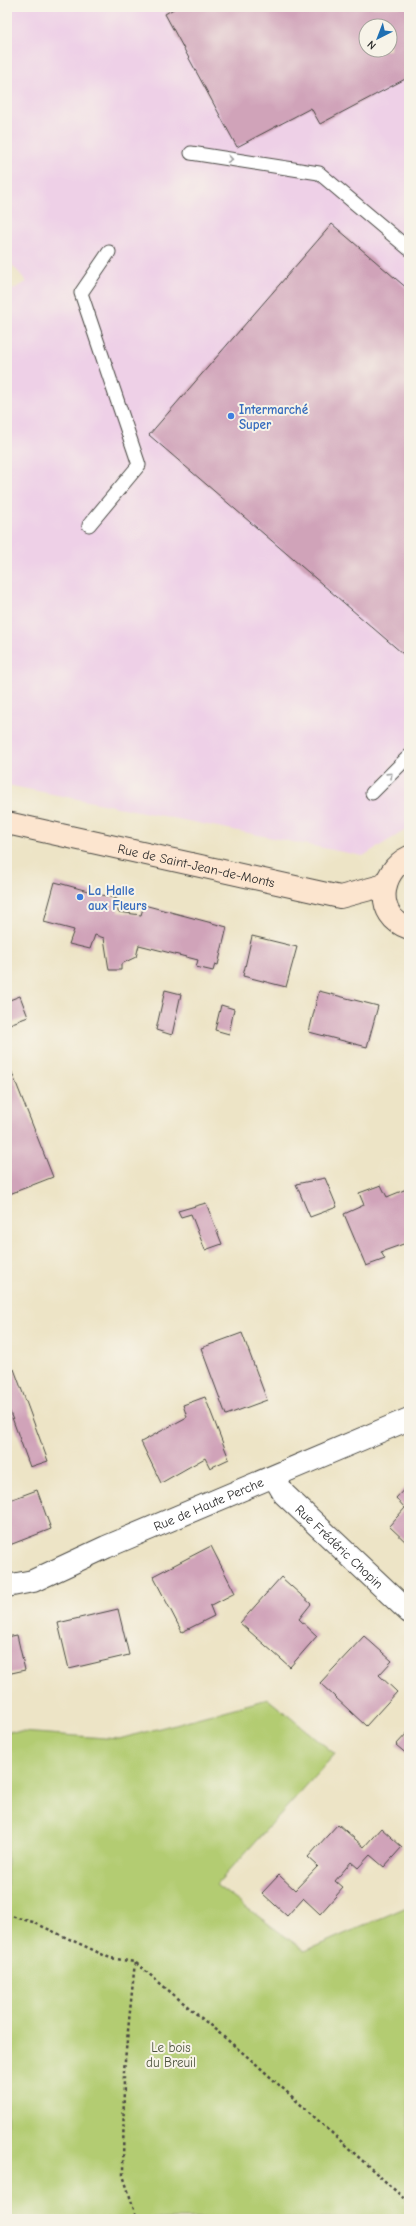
<svg xmlns="http://www.w3.org/2000/svg" width="416" height="2226" viewBox="0 0 416 2226" font-family="'Comic Neue',sans-serif">
<rect width="100%" height="100%" fill="#f7f3e8"/>
<filter id="ink" filterUnits="userSpaceOnUse"><feTurbulence type="fractalNoise" baseFrequency=".025" numOctaves="2"/><feDisplacementMap in="SourceGraphic" scale="8" xChannelSelector="R" yChannelSelector="G"/><feConvolveMatrix kernelMatrix="1 2 1 2 8 2 1 2 1" color-interpolation-filters="sRGB"/></filter>
<filter id="wash" filterUnits="userSpaceOnUse"><feTurbulence type="fractalNoise" baseFrequency=".012" numOctaves="4" result="noise"/><feDisplacementMap in="SourceGraphic" scale="16" xChannelSelector="R" yChannelSelector="G"/><feGaussianBlur stdDeviation="0.9" result="paint"/><feColorMatrix in="noise" values="0 0 0 0 0 0 0 0 0 0 0 0 0 0 0 0 0 1.4 0 .05"/><feComposite in="paint" operator="in"/></filter>
<g filter="url(#wash)">
<rect width="100%" height="100%" fill="#ede4c6"/>
<path fill="#eed0e7" fill-rule="evenodd" d="M7,7H409V828L363,856L7,785V293L27,282L7,259ZM366,26H390V50H366Z"/>
<path fill="#b3cc72" stroke="#6f7c4e" d="M268,1699L335,1754L216,1885L305,1951L409,1906V2219H7V1731L119,1739Z"/>
<g id="blocks">
<g fill="#d0a3b9" fill-rule="evenodd">
<path d="M177,7H409V77L320,124L311,108L237,147L165,14ZM366,26H390V50H366Z"/>
<path d="M332,224L409,290V659L149,435Z"/>
<path d="M55,882L117,899L118,912L141,915L144,905L227,927L218,965L215,964L213,971L196,967L198,960L139,945L136,957L121,964V970H109L104,938L95,935L90,949L69,944L74,930L44,922Z"/>
<path d="M252,936L297,947L286,987L243,976Z"/>
<path d="M165,990L181,994L172,1035L156,1030Z"/>
<path d="M319,991L378,1006L367,1047L309,1032Z"/>
<path d="M20,996L28,1017L7,1025V1001Z"/>
<path d="M221,1005L234,1009L229,1034L215,1030Z"/>
<path d="M7,1060L53,1177L7,1195Z"/>
<path d="M325,1178L337,1207L310,1217L296,1184Z"/>
<path d="M381,1185L387,1197L409,1188V1242L381,1252L385,1259L366,1266L344,1214L364,1205L359,1193Z"/>
<path d="M206,1203L222,1244L205,1250L191,1214L181,1217L178,1211Z"/>
<path d="M242,1333L267,1400L226,1415L201,1348Z"/>
<path d="M14,1369L48,1461L30,1467L7,1404V1372Z"/>
<path d="M205,1397L229,1459L210,1468L205,1458L161,1483L141,1442L187,1417L183,1405Z"/>
<path d="M409,1484V1545L389,1526L405,1508L396,1498Z"/>
<path d="M37,1490L51,1529L7,1546V1501Z"/>
<path d="M211,1546L235,1593L210,1606L214,1616L182,1632L153,1576Z"/>
<path d="M281,1577L311,1604L299,1619L317,1636L290,1667L240,1623Z"/>
<path d="M118,1609L129,1655L69,1669L58,1623Z"/>
<path d="M17,1635L25,1670L7,1674V1637Z"/>
<path d="M364,1636L392,1661L379,1675L397,1692L366,1726L320,1683Z"/>
<path d="M409,1731V1756L396,1745Z"/>
<path d="M338,1824L364,1847L381,1828L402,1847L384,1867L370,1855L358,1868L351,1862L335,1881L343,1888L320,1914L303,1898L287,1916L262,1893L279,1875L295,1890L318,1866L308,1857Z"/>
</g>
</g>
</g>
<g filter="url(#ink)">
<use href="#blocks" fill-opacity="0" stroke="#484742" stroke-width="1"/>
<g fill="none" stroke-linecap="round" stroke-linejoin="round">
<defs>
<g id="service">
<path d="M191,153L319,173L409,249"/>
<path d="M89,525L139,465L81,293L109,252"/>
<path d="M372,793L409,756"/>
</g>
<g id="minor">
<path id="s1" d="M274,1477L284,1494L409,1612"/>
<path id="s2" d="M7,1586L33,1581L106,1547L409,1419"/>
</g>
<g id="secondary">
<path id="s3" d="M7,823L340,897L385,885"/>
<path d="M409,857C379,871 374,917 409,928"/>
</g>
</defs>
<use href="#service" stroke="#484742" stroke-width="15"/>
<use href="#minor" stroke="#484742" stroke-width="24"/>
<use href="#secondary" stroke="#484742" stroke-width="24"/>
<g stroke="#484742" stroke-width="2.5" stroke-dasharray="3 3" stroke-linecap="butt">
<path d="M7,1915L33,1922L110,1958L135,1962L124,2070L123,2175L137,2219"/>
<path d="M136,1963L256,2064L409,2203"/>
</g>
<use href="#service" stroke="#fff" stroke-width="13"/>
<use href="#minor" stroke="#fff" stroke-width="22"/>
<use href="#secondary" stroke="#fce5cf" stroke-width="22"/>
</g>
<defs><path id="oneway-chevron" d="M-2-3.5L2.5 0L-2 3.5" fill="none" stroke-width="1.6" stroke-linecap="round" stroke-linejoin="round"/></defs>
<g stroke="#a0a0a0">
<use href="#oneway-chevron" transform="translate(230 159) rotate(8)"/>
<use href="#oneway-chevron" transform="translate(390 775) rotate(-44)"/>
</g>
</g>
<g fill="#3f7fe0" stroke="#f7f3e8" stroke-width="1.5">
<circle cx="231" cy="416" r="4"/>
<circle cx="80" cy="897" r="4"/>
</g>
<g text-anchor="middle" dominant-baseline="central" stroke-width="4" stroke-linejoin="round" paint-order="stroke">
<g font-size="13" font-weight="bold" fill="#366cbe" stroke="#f7f3e8" text-anchor="start">
<text x="239" y="409">Intermarché<tspan x="239" dy="15">Super</tspan></text>
<text x="88" y="890">La Halle<tspan x="88" dy="15">aux Fleurs</tspan></text>
</g>
<g font-size="13" fill="#2b2b2b" stroke="#f7f3e8">
<text stroke="none"><textPath href="#s3" startOffset="194">Rue de Saint-Jean-de-Monts</textPath></text>
<text stroke="none"><textPath href="#s2" startOffset="218">Rue de Haute Perche</textPath></text>
<text stroke="none"><textPath href="#s1" startOffset="96">Rue Frédéric Chopin</textPath></text>
</g>
<g font-size="13" fill="#4d533d" stroke="#f7f3e8">
<text x="171" y="2047">Le bois<tspan x="171" dy="15">du Breuil</tspan></text>
</g>
</g>
<rect width="416" height="2226" fill="none" stroke="#f7f3e8" stroke-width="24"/>
<g transform="translate(378 38) rotate(222)"><circle r="19" fill="#f7f3e8" stroke="#a5a39c"/>
<path d="M0-3L7 15L0 10L-7 15Z" fill="#1f6fb2"/>
<text y="-6" font-size="11" font-weight="bold" text-anchor="middle" fill="#2b2b2b">N</text>
</g>
</svg>
